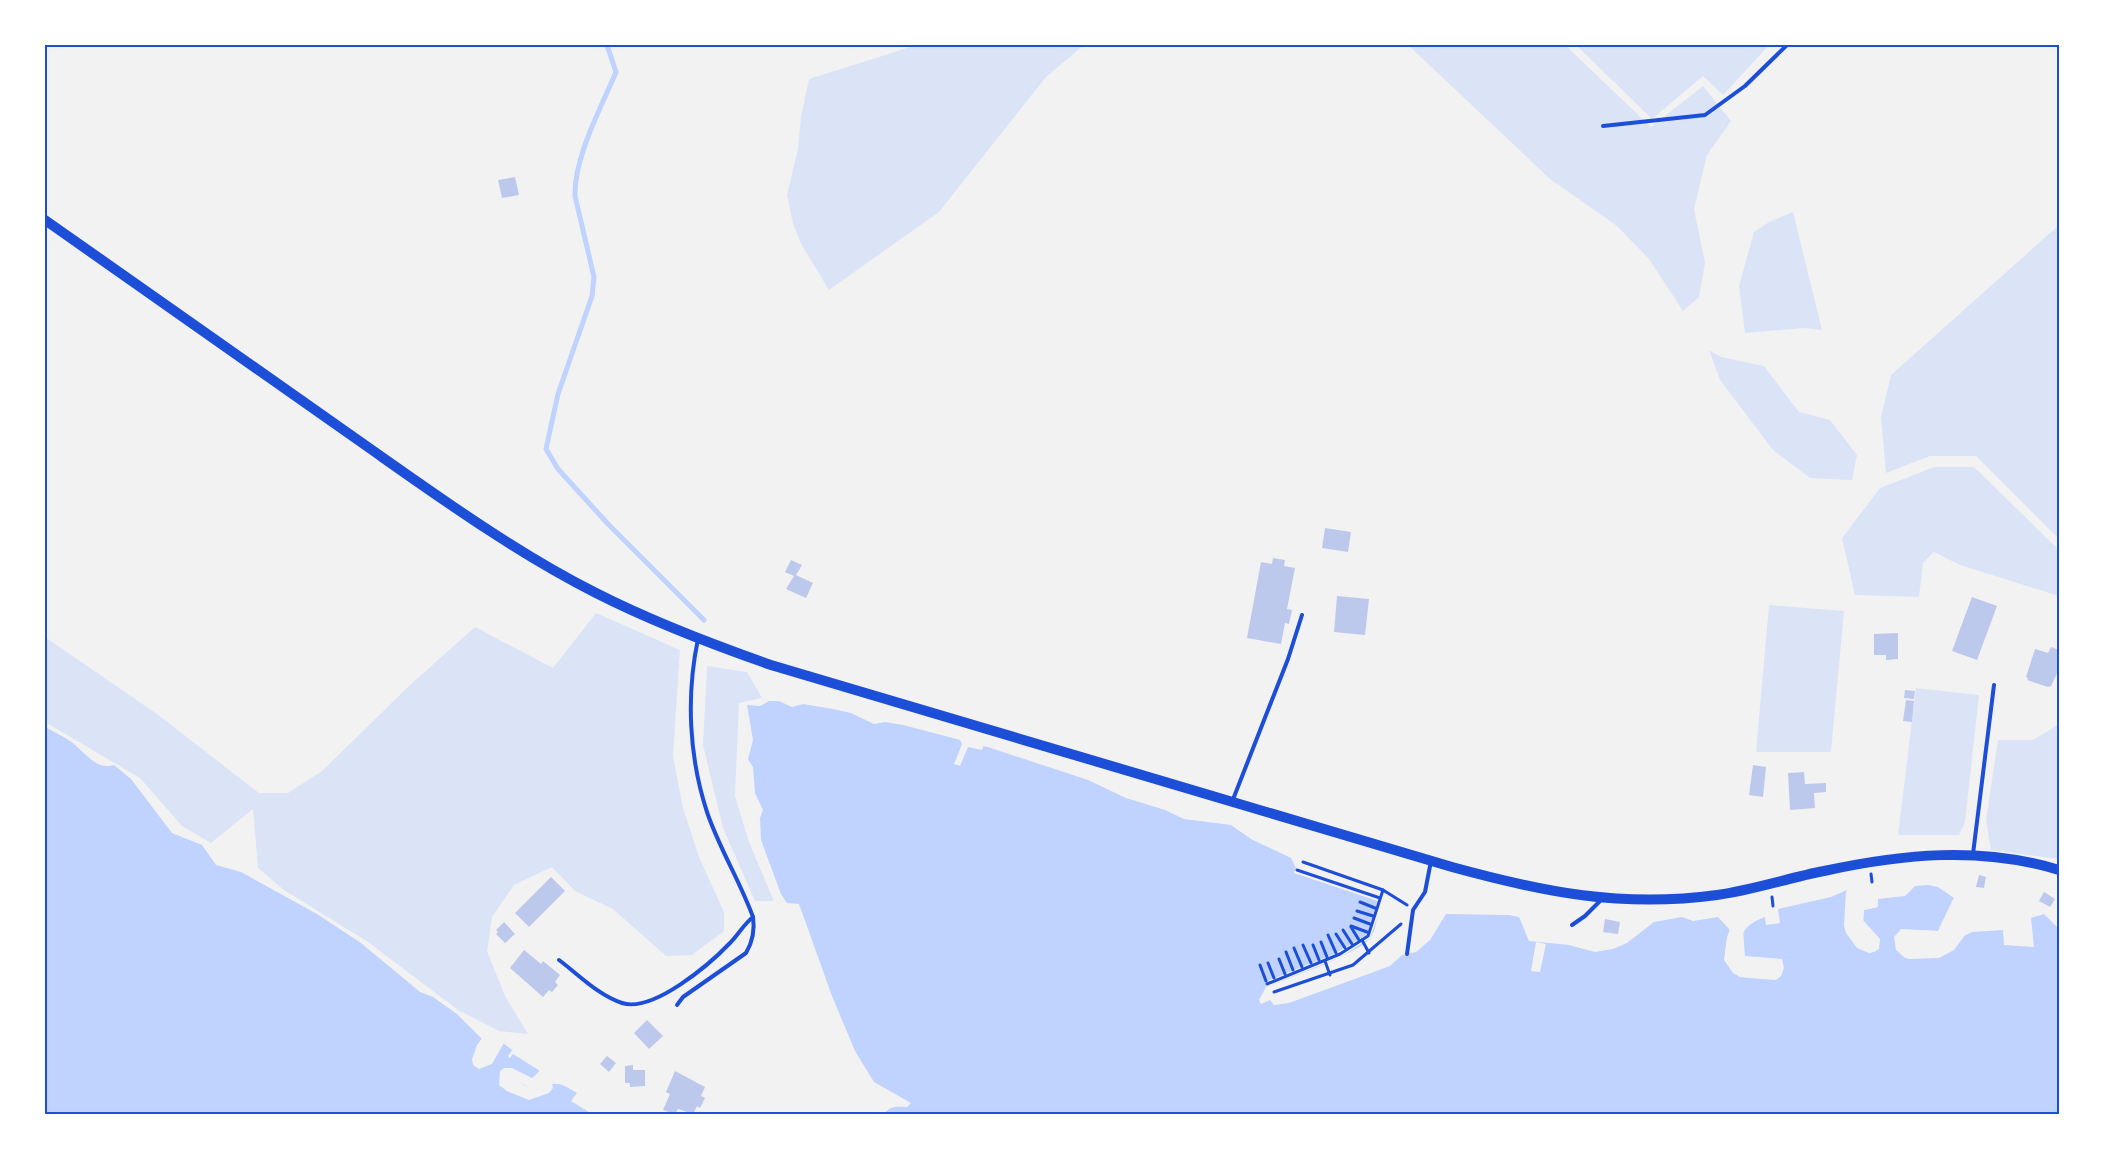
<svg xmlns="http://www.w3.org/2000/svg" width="2104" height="1159" viewBox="0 0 2104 1159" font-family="'Fira Sans',sans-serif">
<rect width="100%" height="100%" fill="#f2f2f2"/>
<g fill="#dbe4f7">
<path d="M917,45H1084L1046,77L939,212L829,290L801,244L793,224L787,195L798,149L801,117L809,79Z"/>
<path d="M1408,45H1565L1651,127L1703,86L1731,121L1707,155L1694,209L1705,263L1699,297L1683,311L1649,259L1617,226L1550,179Z"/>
<path d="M1576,45H1769L1723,95L1703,76L1652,119Z"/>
<path d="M1793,212L1822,330L1804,328L1745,333L1739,286L1754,232L1769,222Z"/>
<path d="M2059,225V539L1976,456H1930L1886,473L1881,417L1891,375Z"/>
<path d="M1709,350L1721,357L1764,366L1799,412L1830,420L1857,455L1852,480L1810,478L1773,450L1720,380Z"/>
<path d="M1934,467H1974L2059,550V596L1960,565L1934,552L1923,563L1919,597L1855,595L1842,538L1880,488Z"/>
<path d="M1769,605L1844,611L1831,752H1756Z"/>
<path d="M596,613L680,650L673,756L683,808L699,857L724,912V931L692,955L666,956L613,909L575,891L552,867L514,885L492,917L487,951L505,996L528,1034L499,1031L458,1010L368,942L284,890L258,868L253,809L211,843L182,826L140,778L45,722V637L157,714L259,793H288L322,771L410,685L475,627L553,668Z"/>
<path d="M707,666L747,672L762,698L739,703L735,796L749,842L774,901H755L723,828L703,745Z"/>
<path d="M1916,688L1979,695L1965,822L1959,835H1898Z"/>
<path d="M2059,724V859L1991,850L1986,820L1998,740H2033Z"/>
</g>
<g fill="#bfd3fe">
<path d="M769,701H779L792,707L803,704L833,709L851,713L874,724L885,722L903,725L991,748L1088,780L1126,798L1165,810L1184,819L1231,825L1251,839L1291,858L1296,868L1294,873L1378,901C1377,912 1378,928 1370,938C1357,955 1288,978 1266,987L1259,1000L1261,1004L1270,1000L1274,1005L1289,1003L1390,966L1402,955L1416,952L1430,940L1446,914L1509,915L1519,917L1529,941L1569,945L1595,952L1613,949L1627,943L1654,922L1682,917L1693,921L1718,917L1729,929L1732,957L1746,967L1774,965L1742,960C1739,936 1741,926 1765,917L1766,925L1780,923L1778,909L1831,897L1847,890L1851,927L1857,935L1862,936L1864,910L1877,907L1878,899L1905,896L1915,886L1928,885L1938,887L1954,898L1938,931L1914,930L1905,938L1907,946H1944L1972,932L2003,930L2004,945L2034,947L2031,918L2044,914L2059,929V1114H884C891,1105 897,1107 907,1107L911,1103L874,1082L855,1051L832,996L799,904L787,903L781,894L761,840L760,818L763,810L755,793L753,767L748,759L753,740L747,705L760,706Z"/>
<path d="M45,727C53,731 62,736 70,741C83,750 96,771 114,765L131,779L172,833L202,845L216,865L241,872L317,914L361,943L420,992L433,997L457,1014L485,1042L481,1050L483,1056H490L503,1043L540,1071L532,1079L510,1076L535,1091C556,1081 557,1081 577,1093L571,1101L592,1114H45Z"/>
</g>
<g fill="#f2f2f2">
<path d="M959,738L984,744L982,750L968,747L960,766L954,764L962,744Z"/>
<path d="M1296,868H1298L1297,871L1380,899L1382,904L1370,938L1341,957L1266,987L1265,982L1336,953L1366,935L1378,901L1294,872Z"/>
<path d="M1846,891L1851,892L1853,926L1858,933H1862L1860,927L1862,909L1875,905V899H1878V907L1864,910L1863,920L1880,939L1879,949L1874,952L1869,953L1857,948L1846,933L1844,926Z"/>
<path d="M1955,895L1956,899L1945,926L1939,933H1915L1907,939L1909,943L1943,944L1966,932V934L1954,950L1939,958L1910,959L1905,958L1896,950L1894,937L1901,929L1938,931Z"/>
<path d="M1731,927L1734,956L1738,961L1747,965H1764L1739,961L1737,940L1743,929L1745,956L1782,959L1784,968L1781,976L1776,980L1749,978L1740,977L1733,973L1724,960L1727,937Z"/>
<path d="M1536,942L1546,944L1540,972L1531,971Z"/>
<path d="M482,1038L488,1041L484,1050L485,1054L489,1053L501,1042L505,1041L540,1069L542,1073L528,1084L518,1080L524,1085L534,1089L551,1080L553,1088L549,1093L529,1100L507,1091L499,1085L500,1071L504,1068H512L532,1078L540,1071L513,1054L510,1058L508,1056L513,1049L504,1043L492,1064L479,1069L473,1065L472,1059L477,1045Z"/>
</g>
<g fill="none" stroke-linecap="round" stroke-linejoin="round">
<path stroke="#bfd3fe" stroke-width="5" d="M607,45L616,72C601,108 574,157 575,196L594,277L592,296L558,394L546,449L558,469L608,524L704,620"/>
</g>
<g fill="#bdc9ec">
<path d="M515,177L519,195L502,198L498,180Z"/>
<path d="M1325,528L1351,532L1348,552L1322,548Z"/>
<path d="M1273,558L1285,560L1284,566L1295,568L1287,609L1292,610L1289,624L1285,623L1281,644L1247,638L1261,562L1272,564Z"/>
<path d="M791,560L802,565L796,575L813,583L806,598L786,589L794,576L785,572Z"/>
<path d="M1337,596L1369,599L1365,635L1334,632Z"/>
<path d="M1972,597L1997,606L1977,660L1952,651Z"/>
<path d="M1898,633V659L1886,660V655H1874V634Z"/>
<path d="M2051,647L2059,650V669L2051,686L2048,687L2027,680L2028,678L2026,677L2035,649L2048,653Z"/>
<path d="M1905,690L1915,691L1914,699L1904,698Z"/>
<path d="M1906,700L1914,701L1912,722L1903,721Z"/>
<path d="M1753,765L1766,767L1763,797L1749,795Z"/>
<path d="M1804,772L1805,784L1826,783V792L1814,793L1815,808L1790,810L1788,773Z"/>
<path d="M1979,875L1986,877L1984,888L1976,887Z"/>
<path d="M551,877L565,891L529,927L515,913Z"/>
<path d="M2044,892L2055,899L2050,907L2039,901Z"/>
<path d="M1605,919L1620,922L1618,934L1603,932Z"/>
<path d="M504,922L515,934L505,943L496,934L498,932L496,930Z"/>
<path d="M524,950L541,964L543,961L560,975L555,982L558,985L552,992L549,990L543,997L510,968Z"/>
<path d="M647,1020L663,1036L649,1049L634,1033Z"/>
<path d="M607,1056L616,1063L609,1072L600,1064Z"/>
<path d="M633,1065V1070H645V1086L630,1087V1083H625V1066Z"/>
<path d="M675,1071L705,1087L701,1096L705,1098L700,1108L697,1106L693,1114L678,1109L675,1114L663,1110L670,1094L666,1092Z"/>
</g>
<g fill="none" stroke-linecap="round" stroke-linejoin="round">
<g stroke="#1d4ed8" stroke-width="3">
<path d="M1303,862L1383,890"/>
<path d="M1297,870L1380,898"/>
<path d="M1871,874L1872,882"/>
<path d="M1772,897L1773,906"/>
<path d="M1360,902L1375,908"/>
<path d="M1357,911L1373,916"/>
<path d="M1354,918L1370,924"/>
<path d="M1351,926L1367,932"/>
<path d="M1351,927L1359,940"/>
<path d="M1343,930L1352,944"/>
<path d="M1336,934L1345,948"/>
<path d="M1328,935L1336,953"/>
<path d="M1362,940L1369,953"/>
<path d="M1321,942L1327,957"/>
<path d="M1303,945L1311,963"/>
<path d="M1313,945L1319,960"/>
<path d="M1294,948L1302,967"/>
<path d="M1286,952L1293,970"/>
<path d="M1279,959L1285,974"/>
<path d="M1325,961L1330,975"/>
<path d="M1268,963L1274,978"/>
<path d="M1260,965L1266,981"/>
<path d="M1267,984L1340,954L1368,936L1383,890L1407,905"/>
<path d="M1274,992L1353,965L1401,924"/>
</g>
<g stroke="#1d4ed8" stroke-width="4">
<path d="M1603,126L1705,115L1745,86L1787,45"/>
<path d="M1232,802L1288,659L1302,615"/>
<path d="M1973,854L1994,685"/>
<path d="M1572,925L1585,916L1602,899"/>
<path d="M1407,954L1413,910L1425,892L1431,861"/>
<path d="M559,960C579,975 598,995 622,1003C653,1013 710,964 730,943C738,935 744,924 753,917C740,881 719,848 707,812C689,757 686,696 698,639"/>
<path d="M677,1005L683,997L746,953C753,941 755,930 753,917"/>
</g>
<path stroke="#1d4ed8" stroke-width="10" d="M45,220C152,295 258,371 365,445C439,497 515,552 596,593C653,622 711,644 771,665L1452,867C1543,892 1621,908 1717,895C1753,890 1788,878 1824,871C1902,854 1981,846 2059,870"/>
</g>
<rect width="2104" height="1159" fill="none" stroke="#ffffff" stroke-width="92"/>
<rect x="46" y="46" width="2012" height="1067" fill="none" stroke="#1d4ed8" stroke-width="2"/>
</svg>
